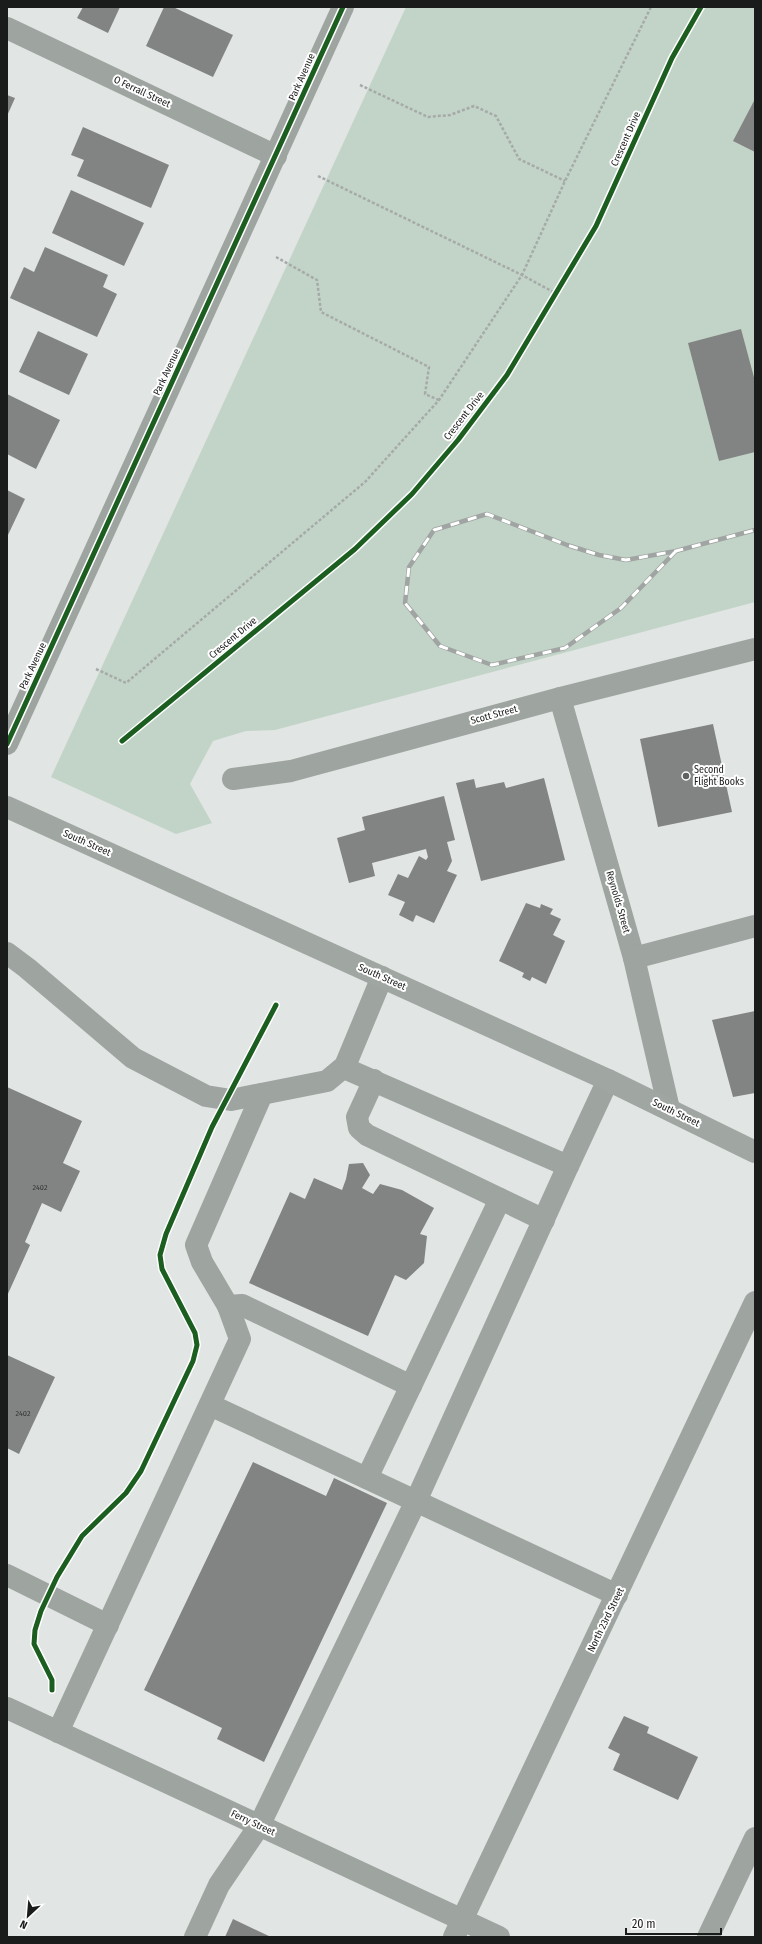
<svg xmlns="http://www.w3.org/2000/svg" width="762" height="1944" viewBox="0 0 762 1944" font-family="'Fira Sans Condensed',sans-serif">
<rect width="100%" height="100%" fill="#e1e5e3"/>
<path fill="#c2d4c8" d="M406,7H755V602L275,730L246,731L213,741L190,784L212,823L176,834L51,777Z"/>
<g fill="#828483">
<path d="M83,7H120L108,33L77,18Z"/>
<path d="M164,7H173L233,35L213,77L146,46Z"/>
<path d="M7,95L15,98L7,116Z"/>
<path d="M755,99V152L733,141Z"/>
<path d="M83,127L169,165L151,208L77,176L84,160L71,155Z"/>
<path d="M71,190L144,223L124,266L52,233Z"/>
<path d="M45,247L108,275L103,287L117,294L97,337L10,298L24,267L34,272Z"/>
<path d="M741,329L755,381V452L719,461L688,343Z"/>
<path d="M38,331L88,354L69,395L19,372Z"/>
<path d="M7,394L60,420L36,469L7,454Z"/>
<path d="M7,490L25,499L7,537Z"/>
<path d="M713,724L732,812L658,827L640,739Z"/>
<path d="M544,778L565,860L481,881L456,783L474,779L476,788L504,782L506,788Z"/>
<path d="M444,796L455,840L447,842L452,861L447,871L457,875L434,923L416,915L413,922L399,915L405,902L388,895L398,874L408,878L419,856L426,860L428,857L426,849L372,863L375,876L349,883L337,838L365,830L362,817Z"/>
<path d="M526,903L540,908L541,904L553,909L550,914L561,919L553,935L565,941L546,984L532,977L530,981L522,977L524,973L499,961Z"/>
<path d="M755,1011V1093L733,1097L712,1020Z"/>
<path d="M7,1087L82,1121L63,1163L80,1171L61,1212L42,1203L25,1242L30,1245L7,1296Z"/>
<path d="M363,1163L370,1175L362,1188L373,1194L380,1184L402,1190L434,1208L420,1234L427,1236L424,1263L406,1280L395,1275L368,1336L249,1283L290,1192L305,1199L314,1178L342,1190L346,1179L349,1164Z"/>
<path d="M7,1355L55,1377L19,1454L7,1448Z"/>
<path d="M253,1462L326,1496L334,1478L387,1503L264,1762L217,1739L222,1728L144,1690Z"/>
<path d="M624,1716L649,1727L647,1733L698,1757L678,1800L613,1770L620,1754L608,1748Z"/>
<path d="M233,1919L271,1937H225Z"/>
</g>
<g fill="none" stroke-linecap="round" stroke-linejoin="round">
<g stroke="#a6aaa8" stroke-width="2.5" stroke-dasharray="3 2" stroke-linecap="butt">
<path d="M360,85L428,117L450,115L474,106L496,116L519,159L565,181"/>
<path d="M318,176L522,275L555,293"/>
<path d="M276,257L317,280L321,312L429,367L425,394L439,400"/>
<path d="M96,669L126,683L365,482L439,400L522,275L565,181L651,7"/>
</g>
<g stroke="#9ea4a0" stroke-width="22">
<path d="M7,28L276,156"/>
<path d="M560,698L634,958L669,1109"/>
<path d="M7,744L343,7"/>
<path d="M233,779L291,771L560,698L755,649"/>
<path d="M7,953L27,968L133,1058L206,1096L231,1100L327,1081L345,1066L382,977"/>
<path d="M634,958L755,926"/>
<path d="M344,1068L568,1166L608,1080"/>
<path d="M374,1080L357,1117L359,1128L367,1135L544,1220"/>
<path d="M228,1306L242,1305L411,1386"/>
<path d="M210,1405L617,1595"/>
<path d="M367,1478L500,1199"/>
<path d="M7,1575L108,1625"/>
<path d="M7,1708L499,1937"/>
<path d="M58,1732L240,1339L228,1306L202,1262L196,1245L262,1094"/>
<path d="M195,1937L219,1885L259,1826L416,1501L568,1166"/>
<path d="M454,1937L755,1302"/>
<path d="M708,1937L755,1838"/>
</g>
<path stroke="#a0a6a2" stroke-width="22" d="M7,807L608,1080L755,1152"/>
<defs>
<path id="rail" d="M676,551L621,608L565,648L492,665L440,646L405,603L409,567L434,530L487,514L567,545L599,555L626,560L676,551L755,530"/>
</defs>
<use href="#rail" stroke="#a0a4a2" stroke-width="4.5"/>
<use href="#rail" stroke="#fff" stroke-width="3" stroke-dasharray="9" stroke-linecap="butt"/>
<defs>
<g id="cycleway">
<path d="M122,741L355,549L412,494L458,440L507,375L596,226L672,58L701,7"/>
<path d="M7,744L343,7"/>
<path d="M52,1690V1680L34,1644L35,1630L41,1611L57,1577L82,1536L126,1493L141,1471L193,1361L197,1345L195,1333L162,1269L160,1255L166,1234L212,1127L276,1005"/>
</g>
</defs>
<use href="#cycleway" stroke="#fff" stroke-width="8"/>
<use href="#cycleway" stroke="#1b5e20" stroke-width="5"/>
</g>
<circle fill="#606261" stroke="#fff" stroke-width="1.5" cx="686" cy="776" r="4"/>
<g text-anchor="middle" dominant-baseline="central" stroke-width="4" stroke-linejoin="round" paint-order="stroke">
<g font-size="8" fill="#343635">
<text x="40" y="1187">2402</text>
<text x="23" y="1413">2402</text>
</g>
<g font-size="10" fill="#1a1c1b" stroke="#fff">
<text transform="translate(302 77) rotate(-66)">Park Avenue</text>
<text transform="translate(142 92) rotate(25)">O Ferrall Street</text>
<text transform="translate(626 139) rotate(-66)">Crescent Drive</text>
<text transform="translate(167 372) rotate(-65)">Park Avenue</text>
<text transform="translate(464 416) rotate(-52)">Crescent Drive</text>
<text transform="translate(233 638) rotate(-40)">Crescent Drive</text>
<text transform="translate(33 666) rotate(-65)">Park Avenue</text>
<text transform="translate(494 715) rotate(-15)">Scott Street</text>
<text transform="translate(87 843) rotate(24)">South Street</text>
<text transform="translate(618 902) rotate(74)">Reynolds Street</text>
<text transform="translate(382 977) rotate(24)">South Street</text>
<text transform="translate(676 1113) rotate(26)">South Street</text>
<text transform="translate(606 1620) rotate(-64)">North 23rd Street</text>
<text transform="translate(253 1823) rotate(25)">Ferry Street</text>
</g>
<g font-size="10" fill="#1a1c1b" stroke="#fff" text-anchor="start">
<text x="694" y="770">Second<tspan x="694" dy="12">Flight Books</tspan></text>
</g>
</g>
<rect width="762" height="1944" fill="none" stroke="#1a1c1b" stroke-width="16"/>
<g transform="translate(28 1916) rotate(206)" stroke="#ffffff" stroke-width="3" paint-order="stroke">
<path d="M0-3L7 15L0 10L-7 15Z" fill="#1a1c1b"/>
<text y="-6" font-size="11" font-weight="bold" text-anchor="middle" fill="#1a1c1b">N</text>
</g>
<path d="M626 1928v6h95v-6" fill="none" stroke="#1a1c1b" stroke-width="2"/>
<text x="632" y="1928" font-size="12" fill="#1a1c1b" stroke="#ffffff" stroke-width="3" paint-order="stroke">20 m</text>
</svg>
